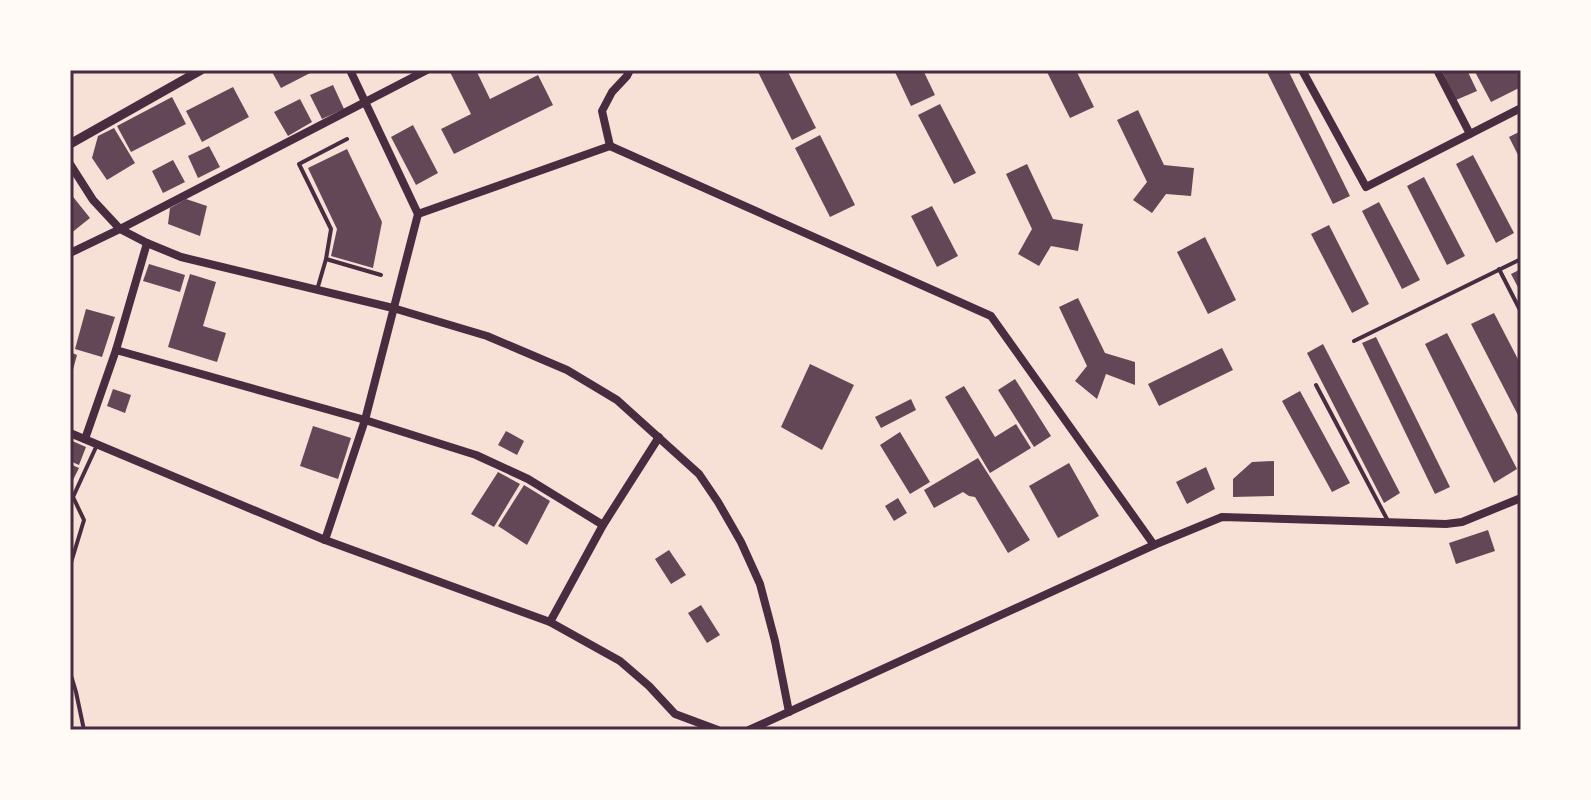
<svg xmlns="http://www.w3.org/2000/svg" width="1591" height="800" viewBox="0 0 1591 800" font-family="Barlow,sans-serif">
<rect width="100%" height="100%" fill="#f7e1d7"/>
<g fill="#644757">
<path d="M271,70H316L281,88Z"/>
<path d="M449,70H476L490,99L538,75L553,105L454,154L441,129L471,114Z"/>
<path d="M757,70H787L816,128L792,140Z"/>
<path d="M894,70H923L935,95L911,106Z"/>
<path d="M1046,70H1076L1094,107L1070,118Z"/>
<path d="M1266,70H1288L1350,196L1333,204Z"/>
<path d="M1449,70H1467L1477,91L1456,100L1443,73Z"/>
<path d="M1474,70H1520L1521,87L1491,102Z"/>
<path d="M333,85L344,109L322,119L310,95Z"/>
<path d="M233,87L249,117L202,142L186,111Z"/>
<path d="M172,97L186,124L131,152L117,126Z"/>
<path d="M300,99L312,122L288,136L274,112Z"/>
<path d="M940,104L976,173L954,184L918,115Z"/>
<path d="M1138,110L1164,165L1194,168L1191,196L1166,194L1152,213L1133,200L1147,182L1117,120Z"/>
<path d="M413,125L438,173L416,185L391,137Z"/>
<path d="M114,128L135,163L107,180L92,158L98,136Z"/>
<path d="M1521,131V161L1509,137Z"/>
<path d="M820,135L855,205L830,217L795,148Z"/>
<path d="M209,146L220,167L198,178L188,156Z"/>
<path d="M347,149L382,222L373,268L331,256L337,229L308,168Z"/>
<path d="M1473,155L1514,233L1496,243L1456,164Z"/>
<path d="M173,160L185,182L163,193L152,171Z"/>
<path d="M1027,164L1053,219L1083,224L1078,251L1051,246L1039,266L1018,254L1032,229L1006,174Z"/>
<path d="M1424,177L1465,256L1447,265L1407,186Z"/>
<path d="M70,193L90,218L70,234Z"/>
<path d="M186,199L207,206L200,236L168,224L170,208Z"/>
<path d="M1379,202L1420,280L1402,289L1362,211Z"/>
<path d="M932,206L958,256L937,267L911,216Z"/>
<path d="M1329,225L1369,304L1352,313L1311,234Z"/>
<path d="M1205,237L1236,300L1208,314L1177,252Z"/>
<path d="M149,264L185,275L180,292L143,281Z"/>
<path d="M1521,269V293L1511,274Z"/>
<path d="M190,274L216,282L203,326L226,333L217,362L168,347Z"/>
<path d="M1078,298L1105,353L1135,362V385L1106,374L1097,399L1075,381L1087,366L1059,307Z"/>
<path d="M86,309L115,317L102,357L75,349Z"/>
<path d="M1494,313L1521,365V421L1471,324Z"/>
<path d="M1447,333L1517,469L1494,483L1425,344Z"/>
<path d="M1376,337L1450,487L1435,494L1362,343Z"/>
<path d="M1323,344L1400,493L1384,503L1307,353Z"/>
<path d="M1222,348L1233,370L1159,406L1148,384Z"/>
<path d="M70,352L77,355L71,377H70Z"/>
<path d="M810,364L854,385L822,450L781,427Z"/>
<path d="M1015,379L1051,436L1034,447L998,390Z"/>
<path d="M964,386L995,437L1016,424L1031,448L990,473L945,397Z"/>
<path d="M113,389L131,395L125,413L107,406Z"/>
<path d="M1300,391L1350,483L1332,492L1282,401Z"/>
<path d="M911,399L916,410L881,428L875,417Z"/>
<path d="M313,426L351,438L338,479L300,466Z"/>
<path d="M506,431L524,441L517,455L498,445Z"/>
<path d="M900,432L930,482L910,494L880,445Z"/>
<path d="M70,440L86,447L79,465L70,461Z"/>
<path d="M978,458L1030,540L1008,553L975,497L969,496L963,492L934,508L924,490Z"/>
<path d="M1274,461V496L1233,497V479L1252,462Z"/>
<path d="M1069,463L1099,516L1058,538L1029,486Z"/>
<path d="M70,464L79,468L70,486Z"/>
<path d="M1206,467L1215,489L1187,504L1176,482Z"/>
<path d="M498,472L520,484L494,527L471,514Z"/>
<path d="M524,485L550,501L527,545L498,526Z"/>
<path d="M898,498L907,513L894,521L885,506Z"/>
<path d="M1488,530L1495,551L1456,564L1449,543Z"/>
<path d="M669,550L686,575L671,584L655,559Z"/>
<path d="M701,605L720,635L707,643L688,613Z"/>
</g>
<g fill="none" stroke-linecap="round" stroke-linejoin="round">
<g stroke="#4a2c40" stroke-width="4">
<path d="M347,139L299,164L331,229L326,259L381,275"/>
<path d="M1499,269L1521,312"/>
<path d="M317,290L326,259"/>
<path d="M1354,341L1521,259"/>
<path d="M1316,385L1388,521"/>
<path d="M70,566L84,520L73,497L97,445"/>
<path d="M70,672L76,692L84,730"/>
</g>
<g stroke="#4a2c40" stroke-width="8">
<path d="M1302,70L1366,187L1521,108"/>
<path d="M1437,70L1470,134"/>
<path d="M610,146L991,316L1154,545"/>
<path d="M70,164L93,200L120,229L147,243L181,257L393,308L487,336L567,370L617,400L699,474L718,502L741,542L760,584L775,641L789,712"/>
<path d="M418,214L610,146L602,111L612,92L627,76L630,70"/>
<path d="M70,253L120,229L427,70"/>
<path d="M116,350L365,420L476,455L528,479L603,525"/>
<path d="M70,433L325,540L550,622L620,661L649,686L675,714L718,730"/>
<path d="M85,439L116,350L147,243"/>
<path d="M325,540L365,420L418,214L350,70"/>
<path d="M550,622L603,525L659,437"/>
<path d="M749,730L1154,545L1222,517L1446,524L1462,522L1521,498"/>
</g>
<path stroke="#4a2c40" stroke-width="9" d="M70,144L201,70"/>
</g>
<rect width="1591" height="800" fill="none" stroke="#fffaf5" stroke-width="144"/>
<rect x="72" y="72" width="1447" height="656" fill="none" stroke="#4a2c40" stroke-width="3"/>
</svg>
